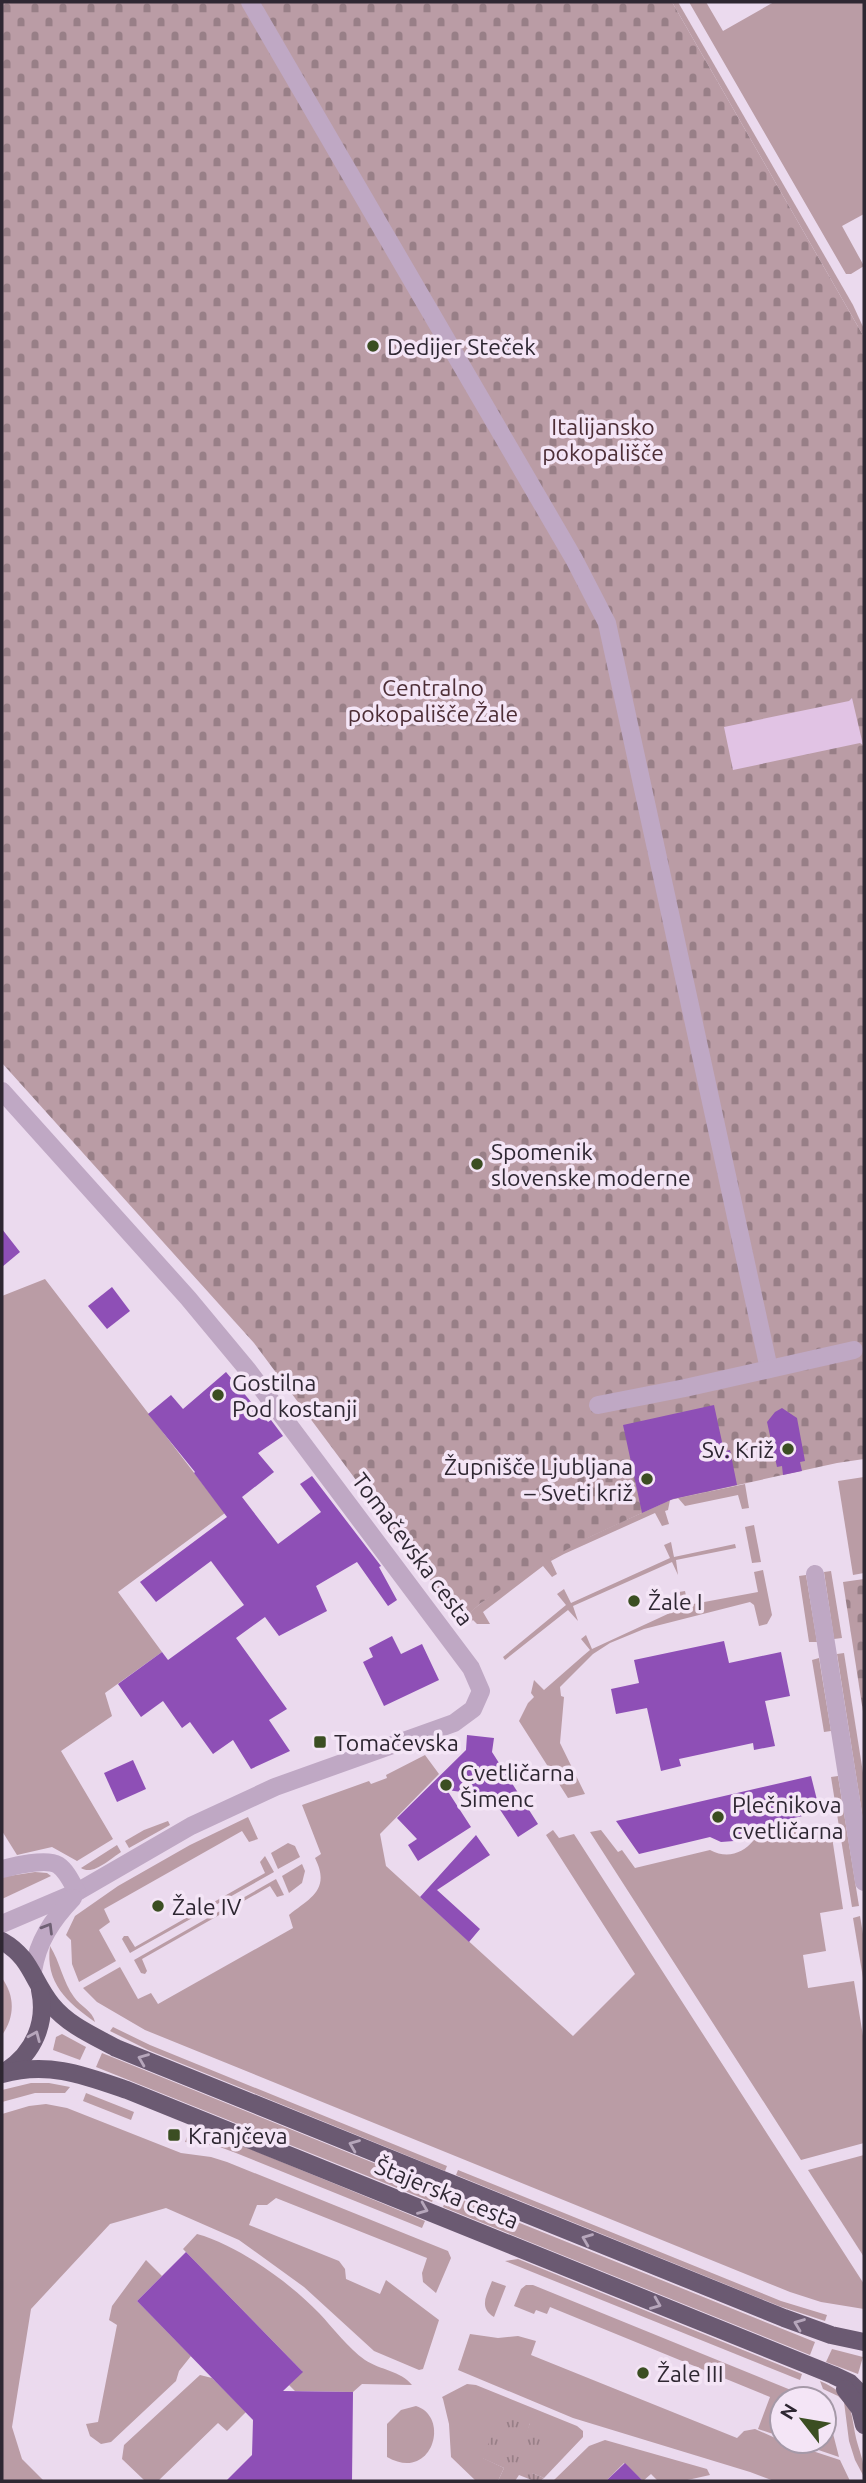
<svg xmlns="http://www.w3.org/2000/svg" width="866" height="2483" viewBox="0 0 866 2483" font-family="Ubuntu,sans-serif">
<defs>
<pattern id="cemetery-stones" width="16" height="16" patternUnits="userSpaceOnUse" patternTransform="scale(1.75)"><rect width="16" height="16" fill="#ba9ca5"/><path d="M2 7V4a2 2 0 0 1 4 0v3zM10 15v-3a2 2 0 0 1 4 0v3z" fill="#987f87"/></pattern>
<pattern id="park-tufts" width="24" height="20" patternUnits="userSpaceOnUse" patternTransform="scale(1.75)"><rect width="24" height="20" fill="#ba9ca5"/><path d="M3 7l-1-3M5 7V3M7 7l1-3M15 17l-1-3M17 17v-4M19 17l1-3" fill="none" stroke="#987f87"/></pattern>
</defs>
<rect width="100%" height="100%" fill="#ebdaee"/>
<g fill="#ba9ca5">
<path d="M672,2H678L853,305L864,329V337Z"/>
<path d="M689,2H706L723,31L774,2H864V214L842,226L864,266L851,274H846Z"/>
<path d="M45,1279L225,1513L118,1592L162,1652L105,1693L112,1716L61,1751L113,1839L77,1861L52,1847L17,1855L2,1831V1296Z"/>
<path d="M864,1477V1573L853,1575L838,1481Z"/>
<path d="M745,1484L749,1508L742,1509L738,1495L685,1506L678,1498Z"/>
<path d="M670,1500L668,1510L665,1511L669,1524L662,1526L655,1513L564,1554L551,1561L557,1574L552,1577L543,1566L483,1612L490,1624H477L473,1620L467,1625H463L461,1621C518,1565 598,1533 670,1500Z"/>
<path d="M754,1525L761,1562L752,1563L745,1527Z"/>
<path d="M671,1542L674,1557L735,1544L736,1548L676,1560L678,1575L672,1562L573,1606L578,1621L568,1610L505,1660L503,1657L566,1605L557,1594L564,1589L571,1603L670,1558L664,1545Z"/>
<path d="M763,1570L772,1615L767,1624L759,1626L754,1605L750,1602L644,1629L610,1643L593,1654L560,1687L561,1696L564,1697L560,1743L585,1794L568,1798L519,1721L528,1703L534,1697L531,1693L534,1680L544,1690L584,1655L590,1650L581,1639L586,1635L592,1649L685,1606L679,1592L685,1591L688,1605L758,1592L754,1572Z"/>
<path d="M831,1571L842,1638L834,1639L824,1572Z"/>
<path d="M806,1575L817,1642H809L799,1576Z"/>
<path d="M844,1653L864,1779V1826L837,1654Z"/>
<path d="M819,1658L831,1731L824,1732L812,1660Z"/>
<path d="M425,1755L439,1774L380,1834L386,1866L573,2036L635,1974L546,1835L553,1830L559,1838L574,1834L864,2284V2309L821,2302L790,2292L145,2030L97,2002L83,1988L120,1967L138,1999L151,1993L158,2004L293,1928L289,1915C310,1898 331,1890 315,1858L321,1854L302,1805L369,1781L371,1784L387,1778L386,1775Z"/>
<path d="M838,1776L859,1906L852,1907L831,1777Z"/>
<path d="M248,1817L258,1839L249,1842L242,1831L104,1909L110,1922L99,1930L116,1961L79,1982L72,1964L71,1940L66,1935L75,1916L118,1886L190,1845Z"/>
<path d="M168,1821L170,1825L129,1848L125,1841L144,1830Z"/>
<path d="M830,1824L843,1909L820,1913L826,1951L803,1955L808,1988L854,1981L864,2042V2143L801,2160L590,1832L601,1830L618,1852L622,1850L635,1868L710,1850C727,1859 742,1854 754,1840Z"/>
<path d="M288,1843L295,1846L300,1857L278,1869L271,1853Z"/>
<path d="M117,1845L121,1852C110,1859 93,1876 81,1868Z"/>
<path d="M265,1856L274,1872L130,1953L122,1939L124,1936H128L135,1947L265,1873L260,1862Z"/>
<path d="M302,1864L305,1871L302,1883L289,1893L282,1876Z"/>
<path d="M35,1872L47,1873L51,1876L2,1899V1877Z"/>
<path d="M276,1879L284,1895L277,1897L270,1886L142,1959L147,1971L145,1974L141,1973L134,1960Z"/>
<path d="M860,1916L864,1940V1984L853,1918Z"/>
<path d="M50,1946C60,1962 63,1982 74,1997C80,2006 93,2011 95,2022C67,2002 45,1983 50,1946Z"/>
<path d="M2,1978C15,1996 15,2017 2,2035Z"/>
<path d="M113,2027L150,2045L447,2166L445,2171L148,2050L110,2031Z"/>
<path d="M62,2034L86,2047L80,2060L53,2050L56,2037Z"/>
<path d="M102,2053L438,2189L432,2202L96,2067Z"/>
<path d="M31,2083H49L70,2087L65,2093H35L2,2102V2090Z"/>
<path d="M86,2093L134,2112L131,2120L83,2101Z"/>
<path d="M46,2104L67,2108L181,2153L211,2157L227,2162L448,2251L451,2258L436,2293L423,2282L422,2273L427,2258L276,2198L267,2205H257L249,2225L339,2261L345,2269L346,2279L380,2294L386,2280L439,2320L423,2369L419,2370L374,2351L304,2287L239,2240L166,2208L110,2224L31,2309L12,2427L22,2459L44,2481H2V2114L29,2106Z"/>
<path d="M188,2134L243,2146L425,2221L422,2228L236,2153L217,2146L185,2142Z"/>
<path d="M864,2155V2257L808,2170Z"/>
<path d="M458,2170L781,2301L827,2315L825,2321L779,2306L456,2175Z"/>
<path d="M448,2194L815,2342L810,2355L443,2207Z"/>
<path d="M197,2234C238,2245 290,2283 319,2313C334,2329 348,2348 365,2360C380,2370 401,2371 412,2385L362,2384L353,2392L295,2391L289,2385L302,2371L183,2249Z"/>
<path d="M518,2259L802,2374L800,2380L505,2261Z"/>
<path d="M146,2260L162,2276L137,2301L191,2356L179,2371L176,2381L111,2442L101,2444L90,2436L86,2424L98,2422L117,2325L109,2320L112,2306Z"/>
<path d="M492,2281L506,2286L494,2317C478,2307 487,2295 492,2281Z"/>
<path d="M526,2285H533L813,2399H782V2437L758,2429L770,2397L550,2307L547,2314L536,2310L534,2314L514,2306L521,2289Z"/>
<path d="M470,2334L498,2338L518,2336L536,2341L531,2355L737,2438L744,2431L755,2429L782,2441L840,2460L850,2481H774L750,2472L573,2418L458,2370Z"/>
<path d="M832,2349L863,2357L858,2374L826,2362Z"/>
<path d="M200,2375L212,2378L246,2412L227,2431L218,2423L158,2481L144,2480L122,2459L124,2445Z"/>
<path d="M820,2381C852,2395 850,2407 856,2438C860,2454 864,2459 864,2477L855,2460L849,2441L844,2402L838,2396L823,2389Z"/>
<path d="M467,2384L476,2385L577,2426L583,2431V2437L544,2478L532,2473L526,2433L530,2423L483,2458L504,2468L498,2481H476L451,2457L449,2424L443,2399L442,2397Z"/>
<path d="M416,2406C451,2417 432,2483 387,2457V2424L401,2410Z"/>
<path d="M824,2406L829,2418L839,2457L792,2441H824Z"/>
<path d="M605,2440L707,2469L710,2475L683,2481H658L651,2474L643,2481L624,2463L606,2481H553L589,2446Z"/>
</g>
<g fill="url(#cemetery-stones)">
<path d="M2,2H672L864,337V1459L837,1463L670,1500L592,1536L534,1567L481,1603L461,1621L254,1343L2,1063Z"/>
<path d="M864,1579V1718L843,1582Z"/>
</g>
<path fill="url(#park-tufts)" d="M503,2411L530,2423L527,2433L546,2442L532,2473L544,2478L540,2481H534L519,2475L515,2481H498L504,2468L482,2458Z"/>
<path fill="#e1c3e4" d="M852,698L863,745L860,743L733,770L724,727L849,701Z"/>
<g fill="#8e4fb6">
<path d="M2,1229L20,1252L2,1267Z"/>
<path d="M112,1287L130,1311L107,1329L88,1306Z"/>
<path d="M226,1372L268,1422L271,1420L283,1436L258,1453L274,1472L242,1497L278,1544L321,1512L300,1484L312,1476L381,1566L379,1567L397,1600L388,1606L357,1562L316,1586L327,1611L279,1636L265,1617L236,1638L287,1709L269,1720L290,1751L251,1769L233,1740L213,1754L190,1722L182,1728L163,1701L141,1717L118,1684L162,1652L168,1660L244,1605L211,1561L156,1602L140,1582L227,1517L194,1473L195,1472L148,1414L171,1395L183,1409Z"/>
<path d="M714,1405L724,1451L730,1450L737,1485L673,1499L642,1513L623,1425Z"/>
<path d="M782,1408L797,1418L805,1461L800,1462L802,1471L783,1475L782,1466L777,1467L767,1422L775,1412Z"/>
<path d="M392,1636L401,1654L422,1644L439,1680L384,1706L363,1662L373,1657L369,1648Z"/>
<path d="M724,1641L729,1663L781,1652L790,1696L765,1701L775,1746L754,1750L753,1743L679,1759L681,1766L661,1771L647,1708L616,1714L611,1689L639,1683L634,1660Z"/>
<path d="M467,1735L494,1738L492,1752L538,1824L518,1837L491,1796L447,1790L471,1827L418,1861L408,1845L417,1839L397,1818L466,1750Z"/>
<path d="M133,1760L146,1789L117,1802L104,1773Z"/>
<path d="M811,1776L820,1812L746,1829L734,1841L721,1842L710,1837L639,1854L616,1821Z"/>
<path d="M476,1835L490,1855L437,1890L480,1929L469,1942L420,1897Z"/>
<path d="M186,2252L303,2372L283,2391L353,2392L352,2481H226L252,2455L253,2420L137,2301Z"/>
<path d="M625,2463L643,2481H606Z"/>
</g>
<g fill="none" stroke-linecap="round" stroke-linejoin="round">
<g stroke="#bfa8c4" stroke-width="18">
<path d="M250,2L574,559L607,623L769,1369"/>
<path d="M2,1091L188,1298L247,1369L471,1668L481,1691L473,1709L454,1723L275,1787L191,1826L77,1892L2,1924"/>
<path d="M598,1405L685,1388L854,1350"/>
<path d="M815,1574L864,1882"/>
<path d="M2,1869C14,1866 46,1858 58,1865C67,1871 72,1883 77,1892"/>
<path d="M33,1971C38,1941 52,1920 73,1898"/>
</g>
<g stroke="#6b5a72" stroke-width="18">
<path d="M2,1941C32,1958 32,1981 52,2005C68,2025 94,2036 116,2048L784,2318L831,2335L864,2342"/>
<path d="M6,2071C34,2053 47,2022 40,1990"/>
<path d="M2,2074C48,2061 84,2075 127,2090L833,2375L850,2383L864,2397"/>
<path d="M845,2389L860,2409L864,2425"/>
</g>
</g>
<defs><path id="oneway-chevron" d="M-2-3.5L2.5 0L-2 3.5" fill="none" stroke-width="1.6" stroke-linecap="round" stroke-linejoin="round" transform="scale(1.75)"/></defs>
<use stroke="#6f6174" href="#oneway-chevron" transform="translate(48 1928) rotate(-59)"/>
<g stroke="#b6a6bb">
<use href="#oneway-chevron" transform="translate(35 2036) rotate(-67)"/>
<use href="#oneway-chevron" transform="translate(143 2059) rotate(-158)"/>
<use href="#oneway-chevron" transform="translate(354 2145) rotate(-158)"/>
<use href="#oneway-chevron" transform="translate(423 2209) rotate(22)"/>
<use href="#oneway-chevron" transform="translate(587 2239) rotate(-158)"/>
<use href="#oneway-chevron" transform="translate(656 2304) rotate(22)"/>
<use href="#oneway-chevron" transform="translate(799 2324) rotate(-159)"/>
</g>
<g fill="#3b4e22" stroke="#f4e5f6" stroke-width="2.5">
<circle cx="373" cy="346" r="7"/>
<circle cx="477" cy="1164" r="7"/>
<circle cx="218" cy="1395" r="7"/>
<circle cx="788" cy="1449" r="7"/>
<circle cx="647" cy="1479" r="7"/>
<circle cx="634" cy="1601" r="7"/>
<rect x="313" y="1735" width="14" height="14" rx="3.5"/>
<circle cx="446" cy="1785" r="7"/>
<circle cx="718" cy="1817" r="7"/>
<circle cx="158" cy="1906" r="7"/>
<rect x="167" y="2128" width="14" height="14" rx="3.5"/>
<circle cx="643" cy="2373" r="7"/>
</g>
<g text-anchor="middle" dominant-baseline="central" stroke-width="7" stroke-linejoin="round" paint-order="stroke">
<g font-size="23" fill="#2e2732" stroke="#f4e5f6" text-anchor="start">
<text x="387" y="346">Dedijer Steček</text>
<text x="491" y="1151">Spomenik<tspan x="491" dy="26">slovenske moderne</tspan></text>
<text x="232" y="1382">Gostilna<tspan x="232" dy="26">Pod kostanji</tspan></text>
<text x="774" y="1449" text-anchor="end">Sv. Križ</text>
<text x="633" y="1466" text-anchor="end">Župnišče Ljubljana<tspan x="633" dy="26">– Sveti križ</tspan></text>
<text x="648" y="1601">Žale I</text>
<text x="334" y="1742">Tomačevska</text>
<text x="460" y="1772">Cvetličarna<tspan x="460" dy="26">Šimenc</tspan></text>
<text x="732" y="1804">Plečnikova<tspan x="732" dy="26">cvetličarna</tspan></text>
<text x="172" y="1906">Žale IV</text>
<text x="188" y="2135">Kranjčeva</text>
<text x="657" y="2373">Žale III</text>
</g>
<g font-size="23" fill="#4d2e36" stroke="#f4e5f6">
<text x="603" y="426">Italijansko<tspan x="603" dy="26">pokopališče</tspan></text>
<text x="433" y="687">Centralno<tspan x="433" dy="26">pokopališče Žale</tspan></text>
</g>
<g font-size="23" fill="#2e2732" stroke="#f4e5f6">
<text transform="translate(413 1549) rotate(53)">Tomačevska cesta</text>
<text transform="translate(447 2193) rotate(22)">Štajerska cesta</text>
</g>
</g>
<rect width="866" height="2483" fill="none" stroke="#2e2732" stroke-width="7"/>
<g transform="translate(803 2420) rotate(301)"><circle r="33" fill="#f4e5f6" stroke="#a599a8" stroke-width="2"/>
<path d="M0-5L12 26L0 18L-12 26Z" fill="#3b4e22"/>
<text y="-10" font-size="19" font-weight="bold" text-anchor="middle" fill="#2e2732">N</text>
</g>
</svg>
